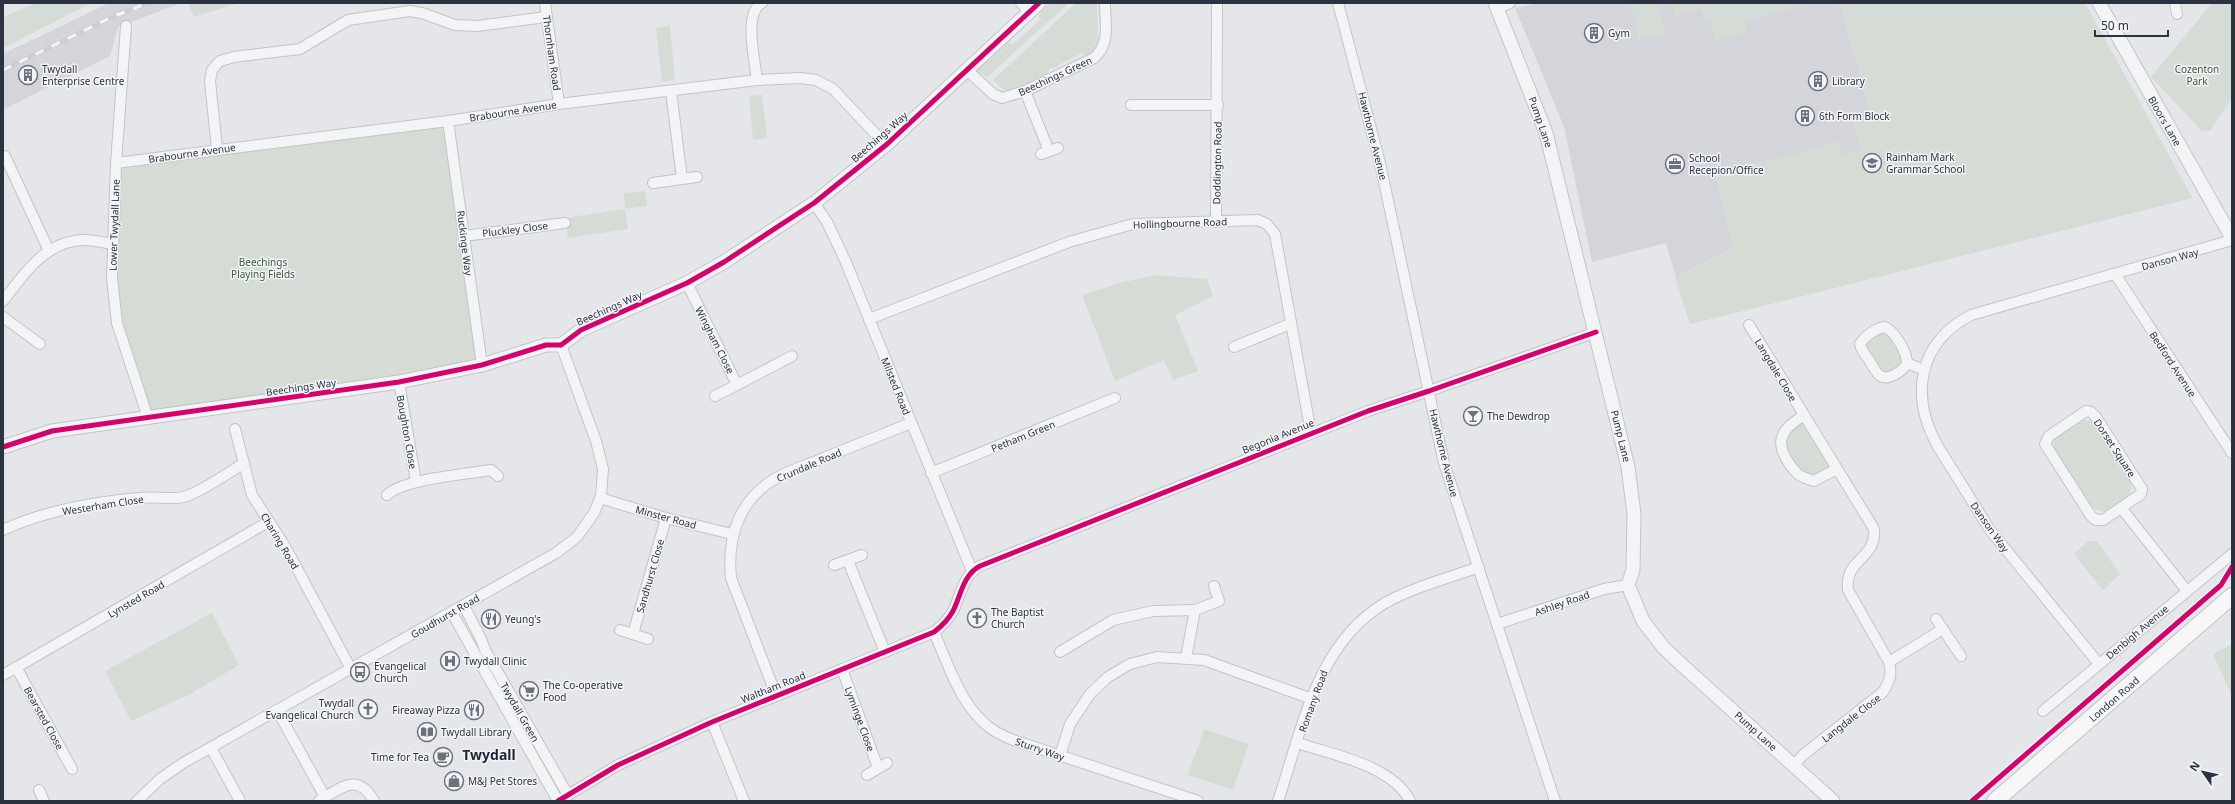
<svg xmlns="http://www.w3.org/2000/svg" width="2235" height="804" viewBox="0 0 2235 804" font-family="'Noto Sans',sans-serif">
<rect width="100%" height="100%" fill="#e4e6e9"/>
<g fill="#d3d5db">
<path d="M109,3H181L118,27L110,56L3,110V54Z"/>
<path d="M1539,3H2085L2192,198L1690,324L1666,243L1592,262L1564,127L1515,8Z"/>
</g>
<g fill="#d5dcd5">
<path d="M36,3H91L3,48V17Z"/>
<path d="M188,3H239L194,17Z"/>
<path d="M1050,3H1069L987,77L974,69L995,50L1010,42L1012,45L1040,20L1039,15Z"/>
<path d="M1076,3H1097L1098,36H1101L1095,50L1085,56L1082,53L1049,70L1046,75L1010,91L1004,90L993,80Z"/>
<path d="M1631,3H1657L1666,34L1637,40V28Z"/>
<path d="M1672,3H1811L1745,22L1748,32L1715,41L1710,21L1704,22L1701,9L1675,16Z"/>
<path d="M1829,3H2085L2192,198L1690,324L1675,277L1733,248L1715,174L1839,142L1842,155L1860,149L1852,117L1870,111L1839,3Z"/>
<path d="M2212,3H2232V98L2210,131H2202L2151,77Z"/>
<path d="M670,26L675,80L662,82L656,28Z"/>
<path d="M762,95L767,138L753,140L749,96Z"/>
<path d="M448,121L482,365L148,418L117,323L116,163Z"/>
<path d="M645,191L647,206L625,209L628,229L568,238L565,218L625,209L624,193Z"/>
<path d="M1156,275L1207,279L1213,296L1175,315L1198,371L1173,380L1164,360L1115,381L1082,295L1119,283Z"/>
<path d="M1885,330L1905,358L1902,363L1884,375L1863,345V342Z"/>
<path d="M1804,415L1837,469L1814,481L1790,466L1782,436Z"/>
<path d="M2081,419L2093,421L2132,480L2129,498L2107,513L2090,507L2054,451V438Z"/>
<path d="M2088,541H2097L2120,574L2103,590L2074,554Z"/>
<path d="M212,613L239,665L190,694L131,721L105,671Z"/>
<path d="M2232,644V696L2213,654Z"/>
<path d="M1204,729L1249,744L1233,790L1188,775Z"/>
</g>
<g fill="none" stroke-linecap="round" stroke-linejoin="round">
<defs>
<g id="minor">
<path d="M545,3L559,104"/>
<path d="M1021,3L1029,11"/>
<path d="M1338,3L1380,163L1444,463L1555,801"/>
<path d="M2175,3L2177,14"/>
<path d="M1497,8L1510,3"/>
<path d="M126,26L116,163L112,278L117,323L148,418"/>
<path d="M967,70L993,94L1002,98L1025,91L1094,58C1111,43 1105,24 1105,3"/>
<path d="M757,80C755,61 743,13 762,3"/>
<path d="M1025,91L1049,151"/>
<path d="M1131,105H1218"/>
<path d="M448,121L482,365"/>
<path d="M217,149L210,81L212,70L220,61L234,57L300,49L348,20L410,11L422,13L455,25L477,26L546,17"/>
<path d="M1041,154L1058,148"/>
<path d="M5,156L49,251"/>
<path d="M116,163L448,121L559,104L757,80L800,78L816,80L833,89L886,145"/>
<path d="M682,179L697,177"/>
<path d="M653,183L682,179L671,91"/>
<path d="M814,203L827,222L845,260L972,571"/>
<path d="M1216,222L1217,3"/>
<path d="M464,236L565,223"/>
<path d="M2115,274L2232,453"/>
<path d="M687,283L737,385L792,356"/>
<path d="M3,301C24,274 46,240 85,240C94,240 104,243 113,244"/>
<path d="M3,317L40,344"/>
<path d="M869,319L1069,242L1133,224L1258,220L1267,224L1275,234L1311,433"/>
<path d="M1749,325L1874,529C1877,560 1844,558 1848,590L1889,662C1892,675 1890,681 1883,692L1803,755L1794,765"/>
<path d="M1234,347L1290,324"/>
<path d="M1907,363C1907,352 1895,332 1885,327C1876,328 1865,336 1860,344C1861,350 1865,355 1869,360C1877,373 1880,383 1896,374C1901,371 1905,368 1907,363L1924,370"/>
<path d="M399,382L416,482"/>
<path d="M715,396L737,385"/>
<path d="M2086,411L2091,412L2096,417L2142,489L2141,494L2103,520H2096L2091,516L2045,444L2049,436Z"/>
<path d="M1804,415C1796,421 1785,427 1782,437C1778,450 1790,467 1799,475C1803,478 1809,479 1814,481L1837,469"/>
<path d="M235,429L252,495L286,548L351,669"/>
<path d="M931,473L1115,398"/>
<path d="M387,495C402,479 468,474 491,470L498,476"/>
<path d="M600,498L666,518L732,534"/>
<path d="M2122,509L2187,591"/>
<path d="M3,530C44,511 94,502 140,498C154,496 169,500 183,497C198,494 230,472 244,463"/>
<path d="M848,561L885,652"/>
<path d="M834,565L862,555"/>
<path d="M464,606L481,639L485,650L568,795"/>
<path d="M1195,610L1219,601L1214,586"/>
<path d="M452,613L558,801"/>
<path d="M1936,619L1961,656"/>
<path d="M1497,624L1604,589L1628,585"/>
<path d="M620,630L648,639"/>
<path d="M934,632C949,666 961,708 993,730C999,734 1006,737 1013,740L1198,801"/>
<path d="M633,634L666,518"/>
<path d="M1060,652L1113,620L1153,611L1195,610L1186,658"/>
<path d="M1889,662L1943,629"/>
<path d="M2099,664L1990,530L1937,445C1910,395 1918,343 1971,315L2232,240"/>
<path d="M16,667L72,769"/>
<path d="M842,669L878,768"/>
<path d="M3,675L268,522"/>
<path d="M776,695L731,578C727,537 739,498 778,477C793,469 810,464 826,457C854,446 883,434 911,423"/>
<path d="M277,710L325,797"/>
<path d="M2043,711L2232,554"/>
<path d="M712,722L744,801"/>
<path d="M1298,743C1333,755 1392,765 1410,801"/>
<path d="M211,748L240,801"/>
<path d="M1060,756L1070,724L1090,694L1108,677L1130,664L1157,657L1204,660L1312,699"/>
<path d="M867,775L887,763"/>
<path d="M39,790L44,801"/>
<path d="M137,801L160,779L183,763L556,553L577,537L594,513L601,496L603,469L596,441L561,345"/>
<path d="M319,801C342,787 358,772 374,801"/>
<path d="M558,801L618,765L712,722L934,632C942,626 948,620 953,611C961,595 963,575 980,566L1368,411L1429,391L1596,332"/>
<path d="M1278,801C1302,730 1316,644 1385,603C1414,587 1448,578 1479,567"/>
</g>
<g id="tertiary">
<path d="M1495,3L1546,133L1628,467L1634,514L1633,570L1628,585L1643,621L1663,647L1682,665L1833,801"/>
<path d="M2099,3L2232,238"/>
<path d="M3,447L52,431L399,382L482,365L546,345H561L581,330L687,283L724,262L814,203L886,145L1039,3"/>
</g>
<path id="primary" d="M1995,801L2232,596"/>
</defs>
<use href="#minor" stroke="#c2c4c7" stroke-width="12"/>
<use href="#tertiary" stroke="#c2c4c7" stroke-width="15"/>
<use href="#primary" stroke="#c1c3c6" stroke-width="18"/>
<use href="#minor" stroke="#f3f4f5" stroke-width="10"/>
<use href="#tertiary" stroke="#f3f4f5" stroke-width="13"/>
<use href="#primary" stroke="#f7f7f7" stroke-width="16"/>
<defs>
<path id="rail" d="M3,70L112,17L148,3"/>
</defs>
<use href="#rail" stroke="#ccced0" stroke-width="4.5"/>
<use href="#rail" stroke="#f2f4f7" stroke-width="3" stroke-dasharray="9" stroke-linecap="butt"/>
<defs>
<g id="cycleway">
<path d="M3,447L52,431L399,382L482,365L546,345H561L581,330L687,283L724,262L814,203L886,145L1039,3"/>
<path d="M558,801L618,765L712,722L934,632C942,626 948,620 953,611C961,595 963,575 980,566L1368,411L1429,391L1596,332"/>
<path d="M1972,801L2221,585L2232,567"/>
</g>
</defs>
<use href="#cycleway" stroke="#f2f4f7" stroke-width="8"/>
<use href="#cycleway" stroke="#d6006c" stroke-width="5"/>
</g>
<defs>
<symbol id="building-ring" viewBox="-11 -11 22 22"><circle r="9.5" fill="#f2f4f7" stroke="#6c727b" stroke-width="1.5"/><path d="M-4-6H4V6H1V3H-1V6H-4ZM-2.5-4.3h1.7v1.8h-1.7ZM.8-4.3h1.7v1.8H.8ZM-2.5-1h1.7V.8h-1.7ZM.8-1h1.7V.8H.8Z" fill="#6c727b"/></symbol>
<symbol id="school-ring" viewBox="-11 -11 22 22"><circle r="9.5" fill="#f2f4f7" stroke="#6c727b" stroke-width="1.5"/><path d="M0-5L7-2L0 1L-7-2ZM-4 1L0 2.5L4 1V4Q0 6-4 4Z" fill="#6c727b"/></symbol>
<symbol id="office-ring" viewBox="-11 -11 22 22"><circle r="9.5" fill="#f2f4f7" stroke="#6c727b" stroke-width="1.5"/><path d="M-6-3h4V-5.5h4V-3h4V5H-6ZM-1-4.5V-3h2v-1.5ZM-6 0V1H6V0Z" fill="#6c727b"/></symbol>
<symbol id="bar-ring" viewBox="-11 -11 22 22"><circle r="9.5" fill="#f2f4f7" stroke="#6c727b" stroke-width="1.5"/><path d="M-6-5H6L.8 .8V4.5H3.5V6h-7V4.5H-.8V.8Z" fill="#6c727b"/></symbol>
<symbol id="church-ring" viewBox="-11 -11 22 22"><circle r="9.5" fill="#f2f4f7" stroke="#6c727b" stroke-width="1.5"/><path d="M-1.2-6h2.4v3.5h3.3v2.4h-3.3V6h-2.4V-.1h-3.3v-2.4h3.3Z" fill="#6c727b"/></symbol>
<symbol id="restaurant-ring" viewBox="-11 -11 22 22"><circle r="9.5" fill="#f2f4f7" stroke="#6c727b" stroke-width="1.5"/><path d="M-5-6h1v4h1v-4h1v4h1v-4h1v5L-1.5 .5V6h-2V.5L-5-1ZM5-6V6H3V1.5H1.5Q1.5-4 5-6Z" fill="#6c727b"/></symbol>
<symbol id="hospital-ring" viewBox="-11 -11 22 22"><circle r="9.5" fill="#f2f4f7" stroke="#6c727b" stroke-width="1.5"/><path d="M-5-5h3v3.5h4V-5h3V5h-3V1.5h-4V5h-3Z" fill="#6c727b"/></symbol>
<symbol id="bus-ring" viewBox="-11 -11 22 22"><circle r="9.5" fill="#f2f4f7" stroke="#6c727b" stroke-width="1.5"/><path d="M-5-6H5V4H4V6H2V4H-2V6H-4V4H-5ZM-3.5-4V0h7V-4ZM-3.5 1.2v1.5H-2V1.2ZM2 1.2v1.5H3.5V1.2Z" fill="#6c727b"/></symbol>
<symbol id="supermarket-ring" viewBox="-11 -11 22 22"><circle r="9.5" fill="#f2f4f7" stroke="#6c727b" stroke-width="1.5"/><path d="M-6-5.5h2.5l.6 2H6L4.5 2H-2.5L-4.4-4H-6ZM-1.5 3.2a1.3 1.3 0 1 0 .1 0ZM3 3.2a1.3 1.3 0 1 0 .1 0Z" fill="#6c727b"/></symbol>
<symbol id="library-ring" viewBox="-11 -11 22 22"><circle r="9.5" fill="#f2f4f7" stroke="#6c727b" stroke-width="1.5"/><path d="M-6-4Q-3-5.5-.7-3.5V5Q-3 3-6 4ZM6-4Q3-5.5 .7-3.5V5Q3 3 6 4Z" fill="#6c727b"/></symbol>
<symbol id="cafe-ring" viewBox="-11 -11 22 22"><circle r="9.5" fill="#f2f4f7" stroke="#6c727b" stroke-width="1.5"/><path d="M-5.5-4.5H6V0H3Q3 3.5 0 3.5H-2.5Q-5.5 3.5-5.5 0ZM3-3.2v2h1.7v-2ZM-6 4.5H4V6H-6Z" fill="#6c727b"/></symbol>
<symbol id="shop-ring" viewBox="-11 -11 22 22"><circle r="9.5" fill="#f2f4f7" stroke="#6c727b" stroke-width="1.5"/><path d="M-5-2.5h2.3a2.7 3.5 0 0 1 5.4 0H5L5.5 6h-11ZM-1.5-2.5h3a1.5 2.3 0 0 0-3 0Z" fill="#6c727b"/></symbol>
</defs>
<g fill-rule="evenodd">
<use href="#building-ring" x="1583" y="22" width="22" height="22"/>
<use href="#building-ring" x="17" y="64" width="22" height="22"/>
<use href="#building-ring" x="1807" y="70" width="22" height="22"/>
<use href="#building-ring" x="1794" y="105" width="22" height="22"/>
<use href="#school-ring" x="1861" y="152" width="22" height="22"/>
<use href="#office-ring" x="1664" y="153" width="22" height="22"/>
<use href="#bar-ring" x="1462" y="405" width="22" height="22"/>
<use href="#church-ring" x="966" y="607" width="22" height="22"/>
<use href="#restaurant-ring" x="480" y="608" width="22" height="22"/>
<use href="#hospital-ring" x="439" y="650" width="22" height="22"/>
<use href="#bus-ring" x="349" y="661" width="22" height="22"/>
<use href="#supermarket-ring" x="518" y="680" width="22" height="22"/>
<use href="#church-ring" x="357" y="698" width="22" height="22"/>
<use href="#restaurant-ring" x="463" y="699" width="22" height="22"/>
<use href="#library-ring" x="416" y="721" width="22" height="22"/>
<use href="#cafe-ring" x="432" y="746" width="22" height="22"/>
<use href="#shop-ring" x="443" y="770" width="22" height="22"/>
</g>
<g text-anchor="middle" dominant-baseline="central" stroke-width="3" stroke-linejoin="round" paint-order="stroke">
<g font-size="10" fill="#2c3340" stroke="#f2f4f7" text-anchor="start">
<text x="1608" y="33">Gym</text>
<text x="42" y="69">Twydall<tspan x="42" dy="12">Enterprise Centre</tspan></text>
<text x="1832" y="81">Library</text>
<text x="1819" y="116">6th Form Block</text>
<text x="1886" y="157">Rainham Mark<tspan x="1886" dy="12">Grammar School</tspan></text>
<text x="1689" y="158">School<tspan x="1689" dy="12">Recepion/Office</tspan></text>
<text x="1487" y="416">The Dewdrop</text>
<text x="991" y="612">The Baptist<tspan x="991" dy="12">Church</tspan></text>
<text x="505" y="619">Yeung's</text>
<text x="464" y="661">Twydall Clinic</text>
<text x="374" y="666">Evangelical<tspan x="374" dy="12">Church</tspan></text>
<text x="543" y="685">The Co-operative<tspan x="543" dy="12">Food</tspan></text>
<text x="354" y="703" text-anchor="end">Twydall<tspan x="354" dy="12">Evangelical Church</tspan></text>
<text x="460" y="710" text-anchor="end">Fireaway Pizza</text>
<text x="441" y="732">Twydall Library</text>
<text x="429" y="757" text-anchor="end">Time for Tea</text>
<text x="468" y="781">M&amp;J Pet Stores</text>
</g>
<g font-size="10" fill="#2c3340" stroke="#f2f4f7">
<text transform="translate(552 53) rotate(82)">Thornham Road</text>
<text transform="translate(1055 76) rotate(-25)">Beechings Green</text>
<text transform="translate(513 111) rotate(-9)">Brabourne Avenue</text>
<text transform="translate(2165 121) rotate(60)">Bloors Lane</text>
<text transform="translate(1541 122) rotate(71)">Pump Lane</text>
<text transform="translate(1373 136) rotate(76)">Hawthorne Avenue</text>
<text transform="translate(879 137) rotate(-41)">Beechings Way</text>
<text transform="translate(192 153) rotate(-8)">Brabourne Avenue</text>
<text transform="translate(1217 163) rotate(-89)">Doddington Road</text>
<text transform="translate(1180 223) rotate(-2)">Hollingbourne Road</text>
<text transform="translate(114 225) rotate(-88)">Lower Twydall Lane</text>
<text transform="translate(515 229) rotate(-7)">Pluckley Close</text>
<text transform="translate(465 243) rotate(83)">Ruckinge Way</text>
<text transform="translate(2170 259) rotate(-15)">Danson Way</text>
<text transform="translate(609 308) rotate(-24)">Beechings Way</text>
<text transform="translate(715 340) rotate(63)">Wingham Close</text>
<text transform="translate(2173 364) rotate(57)">Bedford Avenue</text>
<text transform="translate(1776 370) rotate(59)">Langdale Close</text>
<text transform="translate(896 386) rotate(68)">Milsted Road</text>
<text transform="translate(301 387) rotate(-8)">Beechings Way</text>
<text transform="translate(407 432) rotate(80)">Boughton Close</text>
<text transform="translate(1023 436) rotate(-22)">Petham Green</text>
<text transform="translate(1278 436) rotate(-22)">Begonia Avenue</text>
<text transform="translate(1621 436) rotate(76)">Pump Lane</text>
<text transform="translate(2115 448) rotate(57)">Dorset Square</text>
<text transform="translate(1444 453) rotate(76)">Hawthorne Avenue</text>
<text transform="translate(809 465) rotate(-23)">Crundale Road</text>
<text transform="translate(103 505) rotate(-9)">Westerham Close</text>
<text transform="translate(666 517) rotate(15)">Minster Road</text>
<text transform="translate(1990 527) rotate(55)">Danson Way</text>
<text transform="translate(280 541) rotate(59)">Charing Road</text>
<text transform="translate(650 576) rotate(-74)">Sandhurst Close</text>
<text transform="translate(136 599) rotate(-30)">Lynsted Road</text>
<text transform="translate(1562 603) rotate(-19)">Ashley Road</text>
<text transform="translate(445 616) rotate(-30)">Goudhurst Road</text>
<text transform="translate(2137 632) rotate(-40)">Denbigh Avenue</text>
<text transform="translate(773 687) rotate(-22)">Waltham Road</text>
<text transform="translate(2114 699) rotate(-41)">London Road</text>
<text transform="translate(1313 701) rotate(-70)">Romany Road</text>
<text transform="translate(520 712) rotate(60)">Twydall Green</text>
<text transform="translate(44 718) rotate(61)">Bearsted Close</text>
<text transform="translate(1851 718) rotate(-38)">Langdale Close</text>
<text transform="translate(860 719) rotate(70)">Lyminge Close</text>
<text transform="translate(1756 731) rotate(42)">Pump Lane</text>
<text transform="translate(1040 749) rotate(19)">Sturry Way</text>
</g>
<g font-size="10" fill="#405a3b" stroke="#f2f4f7">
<text x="2197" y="69">Cozenton<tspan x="2197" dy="12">Park</tspan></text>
<text x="263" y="262">Beechings<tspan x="263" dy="12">Playing Fields</tspan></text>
</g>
<g font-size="14" font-weight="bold" fill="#1e2431" stroke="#f2f4f7">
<text x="489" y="754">Twydall</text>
</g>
</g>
<rect width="2235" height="804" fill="none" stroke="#2c3340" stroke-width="8"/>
<g transform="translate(2203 772) rotate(304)" stroke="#f2f4f7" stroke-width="3" paint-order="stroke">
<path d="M0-3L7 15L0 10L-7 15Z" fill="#2c3340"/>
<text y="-6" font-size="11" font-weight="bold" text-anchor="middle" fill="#2c3340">N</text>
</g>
<path d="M2095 30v6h73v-6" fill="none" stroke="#2c3340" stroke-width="2"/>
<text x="2101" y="30" font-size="12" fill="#2c3340" stroke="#f2f4f7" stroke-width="3" paint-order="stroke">50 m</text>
</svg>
